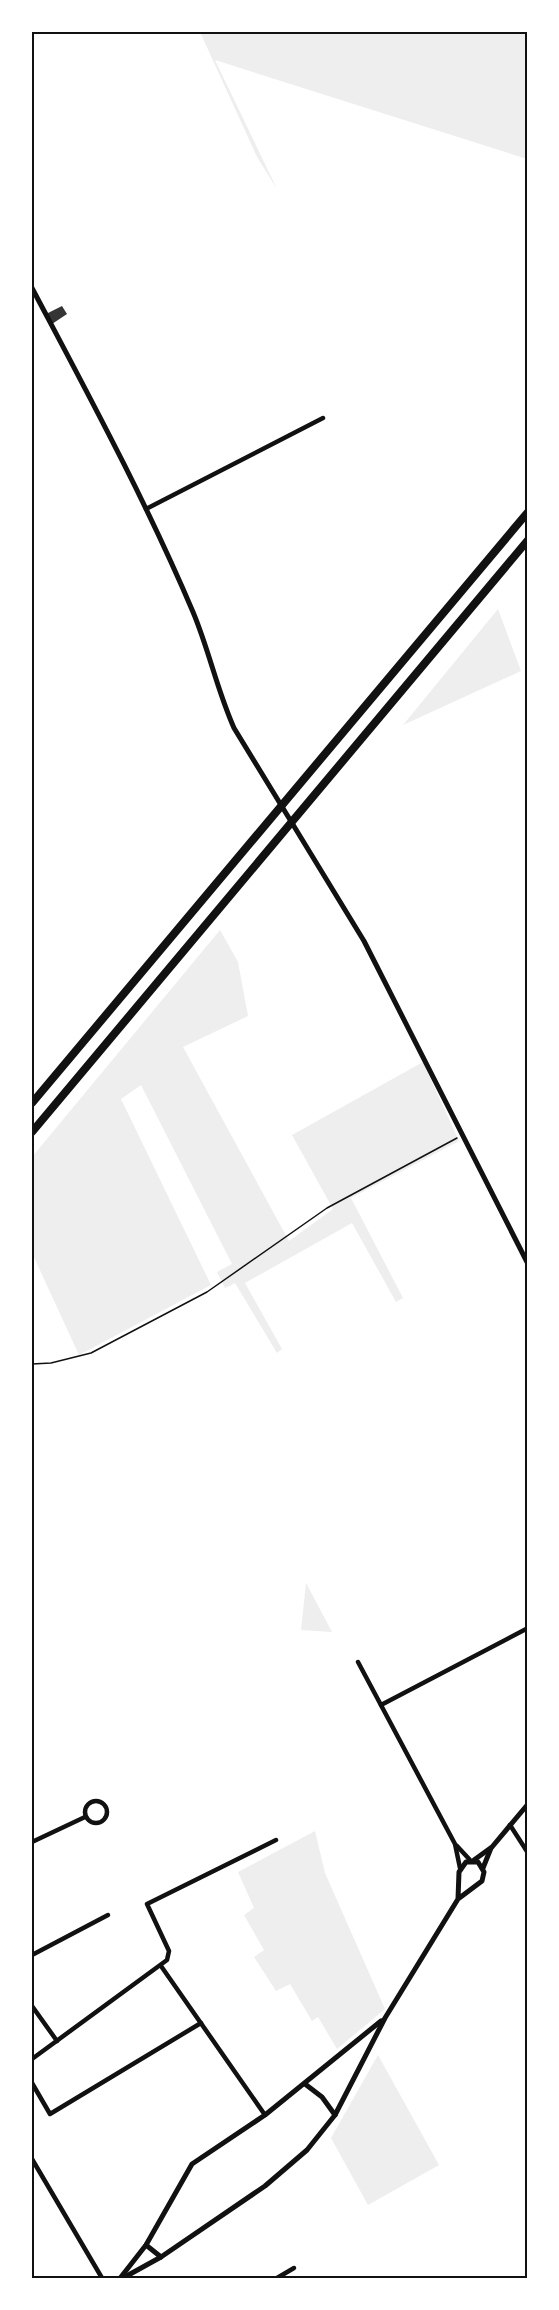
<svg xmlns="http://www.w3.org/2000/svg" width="559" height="2310" viewBox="0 0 559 2310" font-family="'PT Sans Narrow',sans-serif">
<rect width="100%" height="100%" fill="#fff"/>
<g fill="#eee">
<path d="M200,32H527V159L215,60L277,189L257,157Z"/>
<path d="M498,609L521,671L403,725Z"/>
<path d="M220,930L238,962L248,1016L183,1047L289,1241L333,1209L292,1135L423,1062L459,1141L351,1198L403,1298L396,1302L352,1223L245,1283L282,1349L277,1353L235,1283L225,1288L217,1272L232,1264L141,1085L121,1099L211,1285L79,1355L32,1253V1157Z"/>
<path d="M306,1583L332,1632L301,1630Z"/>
<path d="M315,1831L325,1873L385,2009L337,2049L318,2017L312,2021L290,1984L276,1991L254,1957L264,1950L244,1915L254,1908L238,1872Z"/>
<path d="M378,2055L439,2165L368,2205L331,2138Z"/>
</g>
<path fill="#353535" d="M62,306L67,314L52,324L46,314Z"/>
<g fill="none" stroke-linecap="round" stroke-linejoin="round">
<path stroke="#111" stroke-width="1.5" d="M32,1364L51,1363L91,1353L207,1292L327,1208L457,1138"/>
<g stroke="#111" stroke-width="4.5">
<path d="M146,509L323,418"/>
<path d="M358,1662L455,1844L460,1868"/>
<path d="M381,1705L528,1628"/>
<circle cx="96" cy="1812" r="11"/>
<path d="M510,1825L528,1853"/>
<path d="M32,1842L85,1817"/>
<path d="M457,1846L470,1860"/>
<path d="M32,1955L108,1915"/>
<path d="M161,1966L265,2115"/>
<path d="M32,2006L57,2041"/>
<path d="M32,2059L167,1960L169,1951L147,1904L276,1840"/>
<path d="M32,2083L50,2114L201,2023"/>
<path d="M32,2159L102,2278"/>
<path d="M277,2278L294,2268"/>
</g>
<g stroke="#111" stroke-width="5">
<path d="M32,288C88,394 146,501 193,612C209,650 217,690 234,728L364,941L528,1264"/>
<path d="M474,1860L492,1847L528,1804"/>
<path d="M483,1868L491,1848"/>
<path d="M305,2084L322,2097L335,2115"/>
<path d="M146,2245L161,2257"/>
<path d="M121,2277L146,2245L192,2164L265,2115L381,2021"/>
<path d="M123,2278L161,2257L265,2186L307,2150L335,2115L385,2018L458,1899L482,1881L484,1872L478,1862H466L459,1872L458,1899"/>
</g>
<g stroke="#111" stroke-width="8">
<path d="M32,1103L528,512"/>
<path d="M32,1132L528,540"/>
</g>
</g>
<rect width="559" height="2310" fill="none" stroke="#ffffff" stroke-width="66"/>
<rect x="33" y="33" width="493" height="2244" fill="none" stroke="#111" stroke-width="2"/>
</svg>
